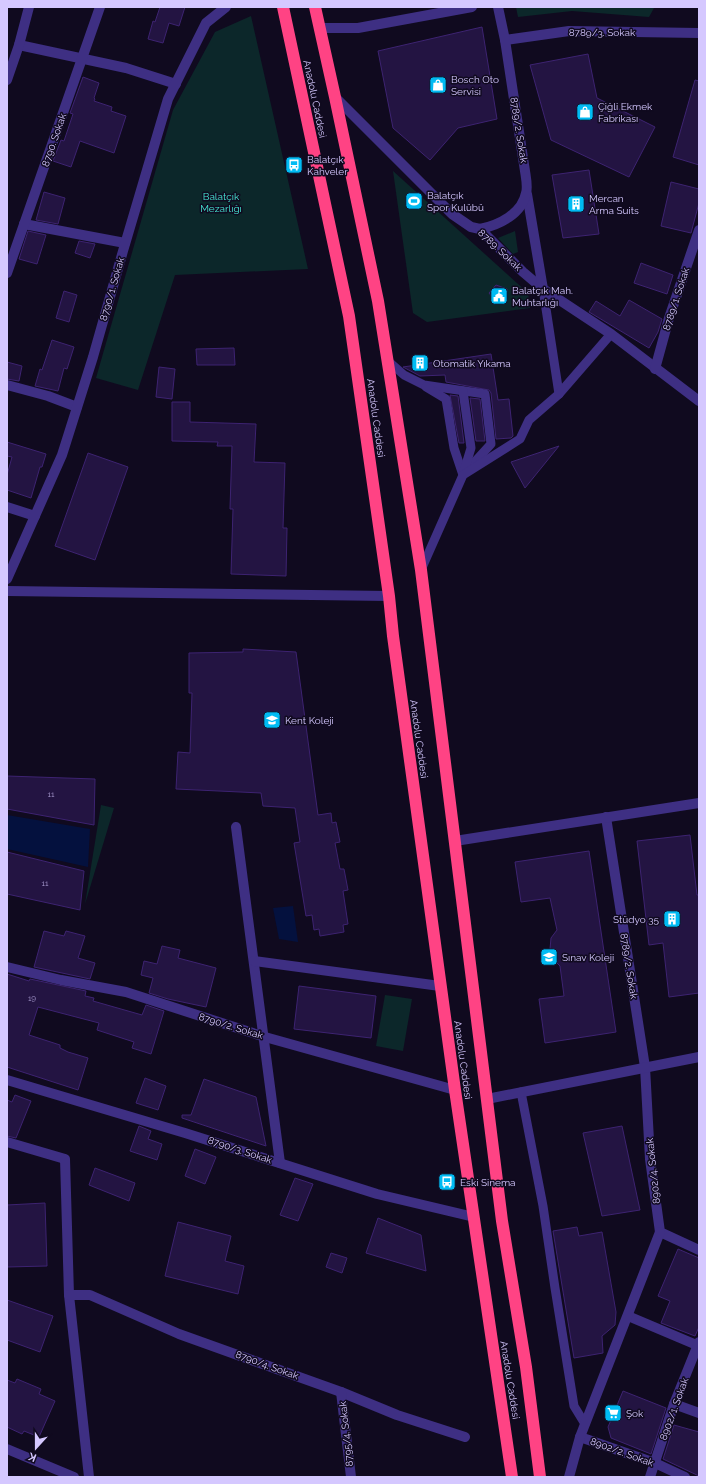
<svg xmlns="http://www.w3.org/2000/svg" width="706" height="1484" viewBox="0 0 706 1484" font-family="Raleway,sans-serif">
<rect width="100%" height="100%" fill="#100a1f"/>
<g fill="#0c272a">
<path d="M516,7H652L654,8L649,17L572,11L518,17Z"/>
<path d="M251,16L308,269L175,275L138,390L96,378L173,110L215,32Z"/>
<path d="M393,171L528,293L530,308L427,322L413,313Z"/>
<path d="M515,231L518,252L513,254L498,238Z"/>
<path d="M101,805L114,808L85,904Z"/>
<path d="M385,995L412,999L403,1051L376,1046Z"/>
</g>
<g fill="#04113e">
<path d="M7,815L90,829L88,867L7,849Z"/>
<path d="M293,906L298,942L279,939L273,908Z"/>
</g>
<g fill="#231442" stroke="#3d2371">
<path d="M160,7H185L179,26L169,23L163,43L148,39L153,21L155,22Z"/>
<path d="M482,27L497,119L458,128L430,160L393,128L378,51Z"/>
<path d="M588,54L597,98L655,127L629,177L551,140L530,65Z"/>
<path d="M83,77L99,83L94,98L95,99L94,101L112,107L111,111L126,116L114,153L80,141L71,167L53,161L61,140L64,141L73,114L70,113Z"/>
<path d="M695,80L699,81V165L673,157Z"/>
<path d="M589,170L599,234L563,238L552,175Z"/>
<path d="M671,182L699,189V203L691,233L661,226Z"/>
<path d="M44,192L65,198L58,224L36,220Z"/>
<path d="M28,231L46,235L37,264L19,259Z"/>
<path d="M79,241L95,244L90,258L75,253Z"/>
<path d="M641,263L673,275L667,294L634,283Z"/>
<path d="M496,285L507,289L506,300L496,302L489,293Z"/>
<path d="M64,291L77,295L69,322L56,318Z"/>
<path d="M629,300L662,319L658,332L649,348L589,312L596,301L620,316Z"/>
<path d="M52,340L74,347L67,369L64,368L58,391L35,386L40,369L42,370Z"/>
<path d="M234,348L235,365H197L196,349Z"/>
<path d="M491,354L498,400L509,399L513,436L511,438L496,439L491,393L489,390L446,382L445,375L420,376L403,367Z"/>
<path d="M7,362L22,366L19,381L7,379Z"/>
<path d="M159,367L175,369L172,399L156,397Z"/>
<path d="M450,395L458,396L464,443H459Z"/>
<path d="M470,398L480,399L485,441H476Z"/>
<path d="M172,402H190V422L256,424L254,462L285,463L283,528H287L286,576L231,574L233,509H230L232,446H217L218,442L172,441Z"/>
<path d="M7,442L46,454L42,467H40L31,498L7,490V475L12,457L7,456Z"/>
<path d="M559,446L525,488L511,462Z"/>
<path d="M88,453L128,467L95,560L55,546Z"/>
<path d="M243,649L296,652L318,815L331,813L332,823L336,822L340,842L335,843L340,869H344L348,890L343,891L348,924L343,925L344,932L320,936L319,929L314,930L312,915L306,916L294,843L300,842L295,808L263,806L261,793L176,789L178,752L190,753L192,693H189V653L243,652Z"/>
<path d="M7,776L95,779L94,825L7,809Z"/>
<path d="M690,835L697,895H699V993L669,997L663,943L649,945L637,841Z"/>
<path d="M589,851L616,1032L545,1043L539,999L564,996L560,966L553,959L550,949L551,938L557,930L550,898L521,902L515,862Z"/>
<path d="M7,852L84,871L80,910L7,894Z"/>
<path d="M44,931L64,936L66,931L85,936L78,958L95,963L90,979L34,967Z"/>
<path d="M162,946L180,950L178,958L216,968L206,1007L168,999L149,993L153,978L141,975L144,961L157,964Z"/>
<path d="M7,974L29,981L30,979L86,991L85,996L94,998L93,1001L142,1015L146,1005L164,1011L151,1054L132,1048L134,1042L97,1030L99,1023L38,1007L29,1035L60,1045V1048L68,1052L88,1058L78,1090L7,1067Z"/>
<path d="M299,986L376,996L371,1038L294,1029Z"/>
<path d="M145,1078L166,1086L158,1110L136,1103Z"/>
<path d="M204,1079L256,1097L266,1146L182,1118V1115H191Z"/>
<path d="M15,1095L31,1101L16,1138L7,1136V1100L12,1102Z"/>
<path d="M139,1126L151,1131L148,1139L162,1144L157,1160L130,1151Z"/>
<path d="M622,1126L640,1210L602,1216L583,1133Z"/>
<path d="M195,1149L216,1157L205,1184L185,1176Z"/>
<path d="M95,1168L135,1183L129,1201L89,1185Z"/>
<path d="M295,1178L313,1184L298,1221L280,1215Z"/>
<path d="M45,1203L47,1266L7,1267V1205Z"/>
<path d="M378,1218L421,1235L426,1271L366,1253Z"/>
<path d="M178,1222L231,1236L225,1261L244,1266L238,1294L165,1276Z"/>
<path d="M577,1227L579,1236L602,1232L616,1312L615,1325L602,1336L603,1353L574,1358L553,1231Z"/>
<path d="M678,1249L699,1258V1327L695,1336L661,1323L670,1301L658,1296Z"/>
<path d="M331,1253L347,1258L342,1273L326,1267Z"/>
<path d="M7,1300L53,1316L40,1352L7,1340Z"/>
<path d="M17,1379L41,1389L39,1394L55,1401L39,1437L24,1431L22,1434L7,1427V1380L15,1383Z"/>
<path d="M623,1391L666,1408L651,1454L611,1438L608,1427Z"/>
<path d="M674,1425L699,1432V1476L663,1459Z"/>
</g>
<g fill="none" stroke-linecap="round" stroke-linejoin="round">
<g stroke="#3e2f83" stroke-width="9">
<path d="M543,289L559,394"/>
<path d="M387,360L404,375L424,385L485,394L491,444L471,466"/>
<path d="M426,387L446,399L454,448L463,475"/>
<path d="M463,391L471,448L464,471"/>
<path d="M421,570L463,475L520,439L529,420L559,394L611,334"/>
<path d="M521,1092L543,1206L555,1288L574,1406L585,1424"/>
</g>
<g stroke="#3e2f83" stroke-width="10">
<path d="M320,28H358L472,7"/>
<path d="M505,40L569,31L699,33"/>
<path d="M19,45L126,68L176,84"/>
<path d="M7,80L19,45L29,7"/>
<path d="M335,97L452,214L471,227L480,229L523,272L543,289L611,334L699,401"/>
<path d="M527,194L543,289"/>
<path d="M24,224L125,243"/>
<path d="M480,229C499,225 522,214 526,193C528,187 526,178 525,171L505,40L498,7"/>
<path d="M7,273L100,7"/>
<path d="M655,369L669,318L699,230"/>
<path d="M7,385L48,396L77,407"/>
<path d="M7,507L35,516"/>
<path d="M7,579L62,455L93,357L123,251L168,99L206,23L226,7"/>
<path d="M7,591L389,596"/>
<path d="M606,817L645,1067L650,1159L660,1232L699,1250"/>
<path d="M236,827L280,1163"/>
<path d="M455,841L699,803"/>
<path d="M254,961L440,986"/>
<path d="M7,967L61,980L126,992L265,1037L455,1090"/>
<path d="M7,1080L185,1133L377,1194L474,1217"/>
<path d="M487,1099L699,1057"/>
<path d="M7,1142L65,1159L69,1295L89,1477"/>
<path d="M69,1295H90L179,1334L341,1392L397,1415L465,1437"/>
<path d="M628,1316L699,1346"/>
<path d="M341,1392L351,1477"/>
<path d="M674,1404L699,1413"/>
<path d="M580,1437L655,1463L685,1477"/>
<path d="M7,1449L74,1477"/>
<path d="M569,1477L580,1437L660,1232"/>
<path d="M650,1477L674,1404L699,1342"/>
</g>
<g stroke="#ff4384" stroke-width="12">
<path d="M283,7L349,316L389,596L393,636L455,1090L512,1477"/>
<path d="M315,7L335,97L378,301L421,570L502,1221L526,1367L540,1477"/>
</g>
</g>
<defs>
<symbol id="shop-square" viewBox="-11 -11 22 22"><rect x="-9" y="-9" width="18" height="18" rx="4" fill="#00bbf3" stroke="#100a1f"/><path d="M-5-2.5h2.3a2.7 3.5 0 0 1 5.4 0H5L5.5 6h-11ZM-1.5-2.5h3a1.5 2.3 0 0 0-3 0Z" fill="#fff"/></symbol>
<symbol id="bus-square" viewBox="-11 -11 22 22"><rect x="-9" y="-9" width="18" height="18" rx="4" fill="#00bbf3" stroke="#100a1f"/><path d="M-5-6H5V4H4V6H2V4H-2V6H-4V4H-5ZM-3.5-4V0h7V-4ZM-3.5 1.2v1.5H-2V1.2ZM2 1.2v1.5H3.5V1.2Z" fill="#fff"/></symbol>
<symbol id="stadium-square" viewBox="-11 -11 22 22"><rect x="-9" y="-9" width="18" height="18" rx="4" fill="#00bbf3" stroke="#100a1f"/><path d="M0-5a6.5 5 0 1 0 0 10a6.5 5 0 1 0 0-10ZM-3.5-1.8h7v3.6h-7Z" fill="#fff"/></symbol>
<symbol id="building-square" viewBox="-11 -11 22 22"><rect x="-9" y="-9" width="18" height="18" rx="4" fill="#00bbf3" stroke="#100a1f"/><path d="M-4-6H4V6H1V3H-1V6H-4ZM-2.5-4.3h1.7v1.8h-1.7ZM.8-4.3h1.7v1.8H.8ZM-2.5-1h1.7V.8h-1.7ZM.8-1h1.7V.8H.8Z" fill="#fff"/></symbol>
<symbol id="civic-square" viewBox="-11 -11 22 22"><rect x="-9" y="-9" width="18" height="18" rx="4" fill="#00bbf3" stroke="#100a1f"/><path d="M-.6-6.5H3V-4.5H.6V-3L4-1V1h2V6H-6V1h2V-1L-.6-3ZM-1.2 2.5V6h2.4V2.5Z" fill="#fff"/></symbol>
<symbol id="school-square" viewBox="-11 -11 22 22"><rect x="-9" y="-9" width="18" height="18" rx="4" fill="#00bbf3" stroke="#100a1f"/><path d="M0-5L7-2L0 1L-7-2ZM-4 1L0 2.5L4 1V4Q0 6-4 4Z" fill="#fff"/></symbol>
<symbol id="supermarket-square" viewBox="-11 -11 22 22"><rect x="-9" y="-9" width="18" height="18" rx="4" fill="#00bbf3" stroke="#100a1f"/><path d="M-6-5.5h2.5l.6 2H6L4.5 2H-2.5L-4.4-4H-6ZM-1.5 3.2a1.3 1.3 0 1 0 .1 0ZM3 3.2a1.3 1.3 0 1 0 .1 0Z" fill="#fff"/></symbol>
</defs>
<g fill-rule="evenodd">
<use href="#shop-square" x="428" y="75" width="20" height="20"/>
<use href="#shop-square" x="575" y="102" width="20" height="20"/>
<use href="#bus-square" x="284" y="155" width="20" height="20"/>
<use href="#stadium-square" x="404" y="191" width="20" height="20"/>
<use href="#building-square" x="566" y="194" width="20" height="20"/>
<use href="#civic-square" x="489" y="286" width="20" height="20"/>
<use href="#building-square" x="410" y="353" width="20" height="20"/>
<use href="#school-square" x="262" y="710" width="20" height="20"/>
<use href="#building-square" x="662" y="909" width="20" height="20"/>
<use href="#school-square" x="539" y="947" width="20" height="20"/>
<use href="#bus-square" x="437" y="1172" width="20" height="20"/>
<use href="#supermarket-square" x="603" y="1403" width="20" height="20"/>
</g>
<g text-anchor="middle" dominant-baseline="central" stroke-width="3" stroke-linejoin="round" paint-order="stroke">
<g font-size="8" fill="#a89bd0">
<text x="51" y="794">11</text>
<text x="45" y="883">11</text>
<text x="32" y="998">19</text>
</g>
<g font-size="10" fill="#d5c8ff" stroke="#100a1f">
<text x="602" y="32">8789/3. Sokak</text>
<text transform="translate(315 99) rotate(78)">Anadolu Caddesi</text>
<text transform="translate(519 130) rotate(81)">8789/2. Sokak</text>
<text transform="translate(54 140) rotate(-71)">8790. Sokak</text>
<text transform="translate(500 250) rotate(43)">8789. Sokak</text>
<text transform="translate(112 289) rotate(-74)">8790/1. Sokak</text>
<text transform="translate(676 299) rotate(-72)">8789/1. Sokak</text>
<text transform="translate(376 418) rotate(82)">Anadolu Caddesi</text>
<text transform="translate(419 739) rotate(82)">Anadolu Caddesi</text>
<text transform="translate(629 966) rotate(81)">8789/2. Sokak</text>
<text transform="translate(231 1026) rotate(17)">8790/2. Sokak</text>
<text transform="translate(463 1060) rotate(82)">Anadolu Caddesi</text>
<text transform="translate(240 1150) rotate(18)">8790/3. Sokak</text>
<text transform="translate(653 1171) rotate(-96)">8902/4. Sokak</text>
<text transform="translate(267 1365) rotate(20)">8790/4. Sokak</text>
<text transform="translate(510 1380) rotate(81)">Anadolu Caddesi</text>
<text transform="translate(674 1409) rotate(-70)">8902/1. Sokak</text>
<text transform="translate(346 1434) rotate(-96)">8795/4. Sokak</text>
<text transform="translate(622 1452) rotate(20)">8902/2. Sokak</text>
</g>
<g font-size="10" fill="#d5c8ff" stroke="#100a1f" text-anchor="start">
<text x="451" y="79">Bosch Oto<tspan x="451" dy="12">Servisi</tspan></text>
<text x="598" y="106">Çiğli Ekmek<tspan x="598" dy="12">Fabrikası</tspan></text>
<text x="307" y="159">Balatçık<tspan x="307" dy="12">Kahveler</tspan></text>
<text x="427" y="195">Balatçık<tspan x="427" dy="12">Spor Kulübü</tspan></text>
<text x="589" y="198">Mercan<tspan x="589" dy="12">Arma Suits</tspan></text>
<text x="512" y="290">Balatçık Mah.<tspan x="512" dy="12">Muhtarlığı</tspan></text>
<text x="433" y="363">Otomatik Yıkama</text>
<text x="285" y="720">Kent Koleji</text>
<text x="659" y="919" text-anchor="end">Stüdyo 35</text>
<text x="562" y="957">Sınav Koleji</text>
<text x="460" y="1182">Eski Sinema</text>
<text x="626" y="1413">Şok</text>
</g>
<g font-size="10" fill="#47ecd8" stroke="#100a1f">
<text x="221" y="196">Balatçık<tspan x="221" dy="12">Mezarlığı</tspan></text>
</g>
</g>
<rect width="706" height="1484" fill="none" stroke="#d5c8ff" stroke-width="16"/>
<g transform="translate(36 1448) rotate(201)" stroke="#100a1f" stroke-width="3" paint-order="stroke">
<path d="M0-3L7 15L0 10L-7 15Z" fill="#d5c8ff"/>
<text y="-6" font-size="11" font-weight="bold" text-anchor="middle" fill="#d5c8ff">K</text>
</g>
</svg>
